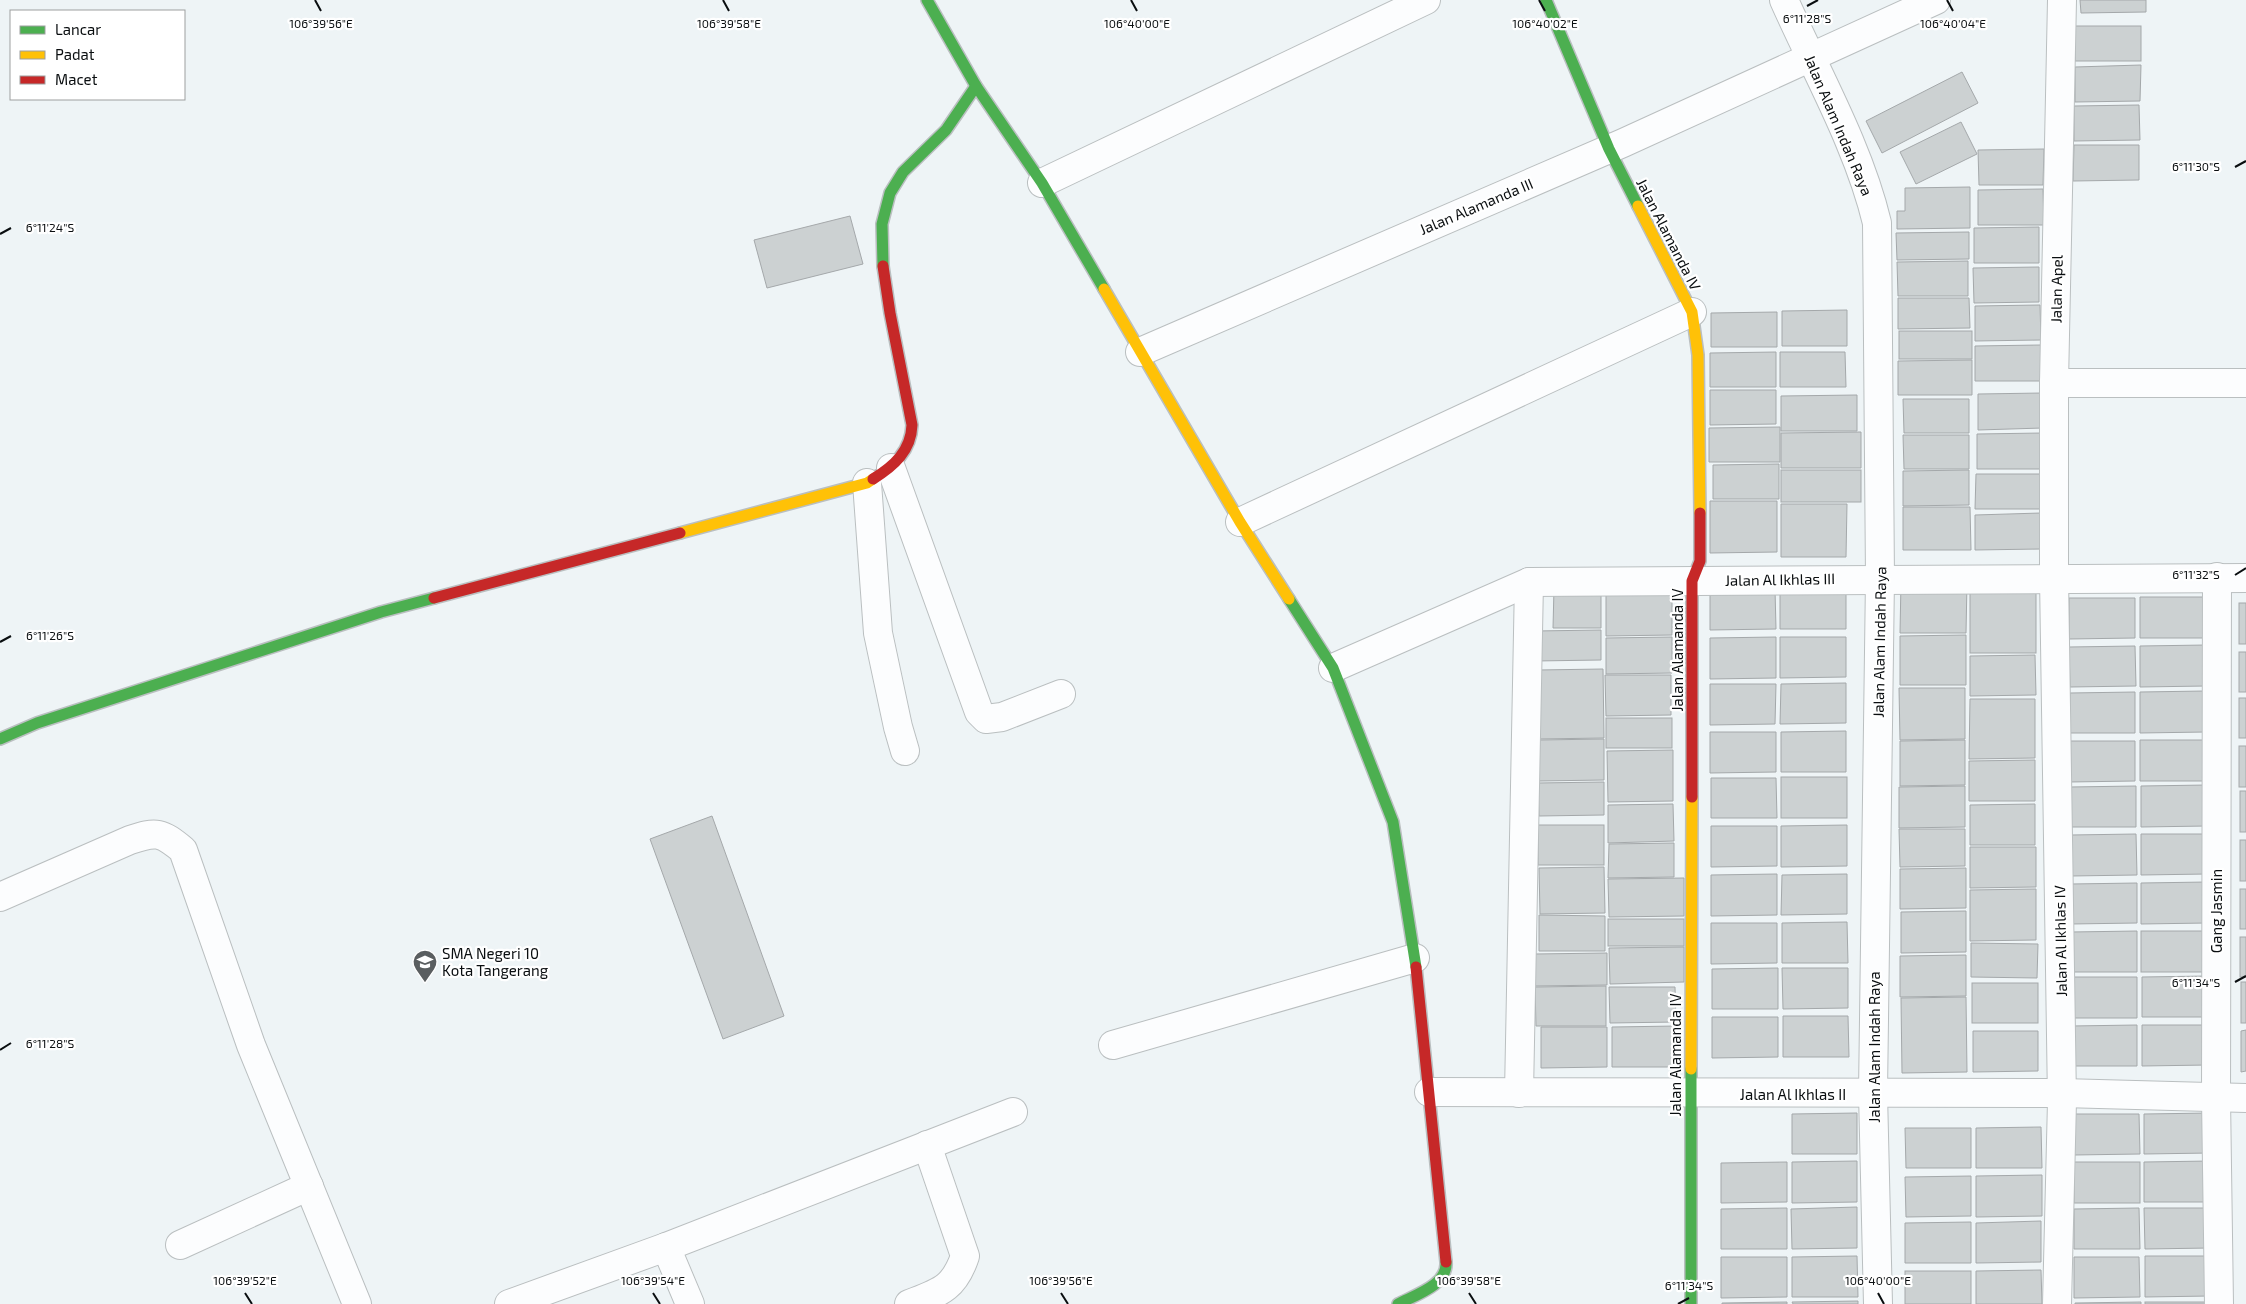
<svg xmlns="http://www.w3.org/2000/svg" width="2246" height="1304" viewBox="0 0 2246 1304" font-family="'Exo 2',sans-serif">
<rect width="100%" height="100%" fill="#eef4f6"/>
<g fill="#ccd1d2" stroke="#a4a8aa">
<path d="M2080,0H2146V12L2081,13Z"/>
<rect x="2075" y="26" width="66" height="35"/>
<path d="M2141,65L2140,101L2075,102V67Z"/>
<path d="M1962,72L1978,103L1882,153L1866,121Z"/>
<path d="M2139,105L2140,140L2074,141V106Z"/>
<path d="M1961,122L1977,154L1916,184L1900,152Z"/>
<path d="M2074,145H2139V180L2073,181Z"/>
<path d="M2044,149L2043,185H1979L1978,150Z"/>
<path d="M1970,187V228L1897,229V211H1905V188Z"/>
<path d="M2043,189L2044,225H1978V190Z"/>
<path d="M850,216L863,264L767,288L754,240Z"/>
<path d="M2039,227V263H1974V228Z"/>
<path d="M1969,232V259L1897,260L1896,233Z"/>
<path d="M1968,261V296H1898L1897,262Z"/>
<path d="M2039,267V302L1974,303L1973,268Z"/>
<path d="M1898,298H1969L1970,328L1898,329Z"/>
<path d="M2040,305L2041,340L1975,341V306Z"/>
<path d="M1847,310V346H1782V311Z"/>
<path d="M1777,312V347H1711V313Z"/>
<rect x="1899" y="331" width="73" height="28"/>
<path d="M2041,345V381H1975V346Z"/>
<path d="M1776,352V387H1710V353Z"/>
<path d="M1780,352H1845L1846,387H1780Z"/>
<path d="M1972,360V395H1898V361Z"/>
<path d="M1710,390H1776V424L1710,425Z"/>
<path d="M2043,393V428L1978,430V394Z"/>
<path d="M1857,395V431H1781V396Z"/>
<path d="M1903,399H1969V433H1904Z"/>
<path d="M1780,427V462H1709V428Z"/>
<path d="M1861,432V468H1781V433Z"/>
<path d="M2043,433V469H1977V434Z"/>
<path d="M1903,435H1969V469H1904Z"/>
<path d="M1779,464V499H1713V465Z"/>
<rect x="1781" y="470" width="80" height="32"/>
<path d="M1969,470V505L1903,506V471Z"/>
<path d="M1976,474H2041V509H1975Z"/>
<path d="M1710,501H1777V552L1710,553Z"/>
<path d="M1781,504H1847L1846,557H1781Z"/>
<path d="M1903,507H1970L1971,550H1903Z"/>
<path d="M2041,513V549L1975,550V515Z"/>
<path d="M1901,582H1967L1966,633H1900Z"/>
<rect x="1970" y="582" width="66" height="71"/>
<path d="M1554,588H1601V628H1553Z"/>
<path d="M1846,588V629H1780V589Z"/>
<path d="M1606,589H1672V635L1606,636Z"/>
<path d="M1775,589L1776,629L1710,630V590Z"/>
<path d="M2140,597H2205L2206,638H2140Z"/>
<path d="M2069,598H2135V638L2069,639Z"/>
<rect x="2239" y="603" width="7" height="41"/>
<path d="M1601,630V660L1535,661V631Z"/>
<path d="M1966,635V685H1900V636Z"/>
<path d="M1672,637V673L1606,674V638Z"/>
<path d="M1776,637V678L1710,679V638Z"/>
<path d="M1780,637H1846V677L1780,678Z"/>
<path d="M2206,645V686L2140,687V646Z"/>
<path d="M2135,646L2136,686L2070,687L2069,647Z"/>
<rect x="2239" y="652" width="7" height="40"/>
<path d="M2035,655L2036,695L1970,696V656Z"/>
<path d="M1603,669L1604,738L1538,739V670Z"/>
<path d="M1605,675H1671V715L1606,716Z"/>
<path d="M1846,683V723L1780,724L1781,684Z"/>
<path d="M1710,684H1776L1775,724L1710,725Z"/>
<path d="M1899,688H1965V739L1900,740Z"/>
<path d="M2205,691L2206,732L2140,733V692Z"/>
<path d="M2135,692V733H2069L2070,693Z"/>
<rect x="2239" y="698" width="7" height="40"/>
<path d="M1970,699H2035V758L1969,759Z"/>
<rect x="1606" y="718" width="66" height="30"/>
<path d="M1846,731V772H1781V732Z"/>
<path d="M1710,732H1776V772L1710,773Z"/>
<path d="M1604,739V780L1539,781V740Z"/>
<path d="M1965,740V785L1900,786V741Z"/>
<path d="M2140,740H2205L2206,781H2140Z"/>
<path d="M2070,741H2135V781L2069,782Z"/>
<rect x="2239" y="746" width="7" height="41"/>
<path d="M1673,750V801L1608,802L1607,751Z"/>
<path d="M2035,760V801H1969V761Z"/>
<rect x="1781" y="777" width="66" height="41"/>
<path d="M1711,778H1776L1777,818H1711Z"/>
<path d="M1604,782V815L1539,816L1538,783Z"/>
<path d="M2207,785V826L2141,827V786Z"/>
<path d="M1965,786V827L1899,828V787Z"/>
<path d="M2136,786V827H2071L2070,787Z"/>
<rect x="2240" y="791" width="6" height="41"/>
<path d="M1673,804L1674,841L1608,843V805Z"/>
<path d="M2035,804V845H1970V805Z"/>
<path d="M712,816L784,1016L723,1039L650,839Z"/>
<rect x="1538" y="825" width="66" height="40"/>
<path d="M1847,825V866L1781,867V826Z"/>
<path d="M1711,826H1777V866L1711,867Z"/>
<path d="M1899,829H1965V866L1900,867Z"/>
<path d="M2136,834L2137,875L2071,876V835Z"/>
<path d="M2141,834H2207V874L2141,875Z"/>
<rect x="2240" y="840" width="6" height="41"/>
<path d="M1674,843V877L1608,878L1609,844Z"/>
<path d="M1970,847H2036V887L1970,888Z"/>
<path d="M1604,867L1605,913L1540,914L1539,868Z"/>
<path d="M1966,868V908L1900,909V869Z"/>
<path d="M1777,874V915L1711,916V875Z"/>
<path d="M1847,874V914L1781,915L1782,875Z"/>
<path d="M1684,878V916L1609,917L1608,879Z"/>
<path d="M2207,882V923L2141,924V883Z"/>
<path d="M2137,883V923L2071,924V884Z"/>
<path d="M2036,889V940L1970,941V890Z"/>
<rect x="2240" y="889" width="6" height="40"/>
<path d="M1966,911V952L1901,953V912Z"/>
<path d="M1539,915L1605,916V951H1539Z"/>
<rect x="1608" y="919" width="76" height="27"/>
<path d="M1847,922L1848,963H1782V923Z"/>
<path d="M1711,923H1777V963L1711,964Z"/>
<path d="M2137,931V972H2071V932Z"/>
<rect x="2141" y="931" width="66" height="41"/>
<rect x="2240" y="937" width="6" height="40"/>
<path d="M1971,943L2038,944L2037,978L1971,977Z"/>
<path d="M1684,947V982L1610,984L1609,948Z"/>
<path d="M1607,953V985L1535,986V954Z"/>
<path d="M1966,955V996L1900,997V956Z"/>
<path d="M1778,968V1009H1712V969Z"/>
<path d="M1782,968H1848V1008L1783,1009Z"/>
<path d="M2208,976V1017H2142V977Z"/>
<path d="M2071,977H2137V1018H2072Z"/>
<rect x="2241" y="982" width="5" height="41"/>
<rect x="1972" y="983" width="66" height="40"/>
<path d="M1606,986V1026H1536L1535,987Z"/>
<path d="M1609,987H1675L1676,1022L1610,1023Z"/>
<path d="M1966,997L1967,1072L1902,1073L1901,998Z"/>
<path d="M1783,1016H1848L1849,1057H1783Z"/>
<path d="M1712,1017H1778V1057L1712,1058Z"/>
<path d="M2137,1025V1066H2072L2071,1026Z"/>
<path d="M2142,1025H2208V1065L2142,1066Z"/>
<path d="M1677,1026V1067H1612V1027Z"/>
<path d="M1541,1027H1607V1067L1541,1068Z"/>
<path d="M2246,1030V1071L2241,1072V1031Z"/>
<path d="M1973,1031H2038V1071L1973,1072Z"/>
<path d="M1857,1113V1154H1792V1114Z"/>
<path d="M2210,1113V1153L2144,1154V1114Z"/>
<path d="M2074,1114H2139L2140,1154L2074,1155Z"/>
<path d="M2041,1127L2042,1168H1976V1128Z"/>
<path d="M1905,1128H1971V1168H1906Z"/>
<path d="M1857,1161V1202L1792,1203V1162Z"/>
<path d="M2210,1161V1202H2144V1162Z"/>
<path d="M1787,1162V1202L1721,1203V1163Z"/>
<rect x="2074" y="1162" width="66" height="41"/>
<path d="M2042,1175V1216L1976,1217V1176Z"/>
<path d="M1971,1176V1216L1906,1217L1905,1177Z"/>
<path d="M1857,1207V1248L1792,1249L1791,1209Z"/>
<path d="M1787,1208V1249H1721V1209Z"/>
<path d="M2139,1208L2140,1249H2074V1209Z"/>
<path d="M2144,1208H2210V1248L2145,1249Z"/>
<path d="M2041,1221V1262L1976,1263V1223Z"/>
<path d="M1971,1222V1263H1905V1223Z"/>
<path d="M1857,1256L1858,1297H1792V1257Z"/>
<path d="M2145,1256H2210V1296L2145,1297Z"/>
<path d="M1721,1257H1787V1297L1721,1298Z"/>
<path d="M2074,1257H2139L2140,1297L2074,1298Z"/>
<path d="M2041,1270L2042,1304H1976V1271Z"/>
<rect x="1905" y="1271" width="66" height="33"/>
<path d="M1858,1301V1304H1793L1792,1302Z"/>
<path d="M1787,1302V1304H1722V1303Z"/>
<path d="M2141,1302V1304H2075V1303Z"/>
<rect x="2145" y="1302" width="66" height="2"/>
</g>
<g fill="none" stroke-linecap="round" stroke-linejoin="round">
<defs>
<g id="street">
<path d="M1784,0C1816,72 1859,147 1877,223L1880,578L1873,1093L1878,1304"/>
<path d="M1042,183L1426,0"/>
<path d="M1140,352L1623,143L1936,0"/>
<path d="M2054,383H2246"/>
<path d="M891,468L979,712L986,719L1002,717L1061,694"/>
<path d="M867,483L878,633L898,727L905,751"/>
<path d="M1240,522L1692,312"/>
<path d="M2217,577L2216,1098L2219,1304"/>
<path d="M1333,668L1529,582L2246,578"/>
<path d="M0,897L130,840C157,831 161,832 183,850L251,1045L357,1304"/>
<path d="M1113,1045L1415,958"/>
<path d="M1429,1092L2062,1093L2246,1098"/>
<path d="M1519,1093L1529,582"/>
<path d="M180,1245L309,1186"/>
<path d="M666,1247L690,1304"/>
<path d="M509,1304L666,1247L1013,1112"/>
<path d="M909,1304C940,1292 954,1289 965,1256L927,1145"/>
<path d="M2057,1304L2062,1101L2054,577V383L2062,0"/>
</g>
<g id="fast">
<path d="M927,0L976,86L1042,183L1104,289"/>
<path d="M1546,0L1609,149L1638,206"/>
<path d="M883,266L882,224L890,193L903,172L946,130L976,86"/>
<path d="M1289,599L1333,668L1393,822L1416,967"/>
<path d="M0,739L37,723L381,612L434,598"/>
<path d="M1398,1304C1415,1295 1448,1285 1446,1262"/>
<path d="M1691,1304V1069"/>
</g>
<g id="slow">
<path d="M1638,206L1692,312L1698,355L1700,513"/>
<path d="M1104,289L1240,522L1289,599"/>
<path d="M680,533L867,483L873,479"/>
<path d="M1691,1069L1692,797"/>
</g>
<g id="jam">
<path d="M873,479C894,466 911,451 912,425L890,313L883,266"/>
<path d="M434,598L680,533"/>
<path d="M1692,797V581L1700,561V513"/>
<path d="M1416,967L1446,1262"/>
</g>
</defs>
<use href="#street" stroke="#babfc0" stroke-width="30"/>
<use href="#fast" stroke="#babfc0" stroke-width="14"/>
<use href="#slow" stroke="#babfc0" stroke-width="14"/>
<use href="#jam" stroke="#babfc0" stroke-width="14"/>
<use href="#street" stroke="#fcfdfe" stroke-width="28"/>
<use href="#fast" stroke="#4caf50" stroke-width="11"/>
<use href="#slow" stroke="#ffc107" stroke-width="11"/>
<use href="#jam" stroke="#c62828" stroke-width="11"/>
</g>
<path fill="none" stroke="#0a0e10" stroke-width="2" d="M315,0L321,11M723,0L729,11M1131,0L1137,11M1539,0L1545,11M1947,0L1953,11M1807,6L1818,0M2235,167L2246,161M0,234L11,228M2235,575L2246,568M0,642L11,636M2235,982L2246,976M0,1050L11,1043M245,1293L252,1304M653,1293L660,1304M1061,1293L1068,1304M1469,1293L1476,1304M1878,1293L1884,1304M1678,1304L1689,1298"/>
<defs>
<symbol id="school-pin" viewBox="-11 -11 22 30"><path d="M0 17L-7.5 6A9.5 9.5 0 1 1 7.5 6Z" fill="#5a5e60" stroke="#fff"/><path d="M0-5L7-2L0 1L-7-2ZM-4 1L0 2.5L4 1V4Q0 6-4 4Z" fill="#fff"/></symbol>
</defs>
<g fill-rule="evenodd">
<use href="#school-pin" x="411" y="948" width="28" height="38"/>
</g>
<g text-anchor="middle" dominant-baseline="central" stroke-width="4.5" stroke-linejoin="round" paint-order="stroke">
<g font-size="15" fill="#0a0e10" stroke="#fff">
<text transform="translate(1839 125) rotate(67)">Jalan Alam Indah Raya</text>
<text transform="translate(1476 206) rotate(-23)">Jalan Alamanda III</text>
<text transform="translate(1669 234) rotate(63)">Jalan Alamanda IV</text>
<text transform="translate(2056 289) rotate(-89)">Jalan Apel</text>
<text transform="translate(1780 579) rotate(-1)">Jalan Al Ikhlas III</text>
<text transform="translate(1879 642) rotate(-89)">Jalan Alam Indah Raya</text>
<text transform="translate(1677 650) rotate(-90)">Jalan Alamanda IV</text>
<text transform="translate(2216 911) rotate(-90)">Gang Jasmin</text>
<text transform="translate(2060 941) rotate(-91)">Jalan Al Ikhlas IV</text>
<text transform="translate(1874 1047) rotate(-90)">Jalan Alam Indah Raya</text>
<text transform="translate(1675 1055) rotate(-90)">Jalan Alamanda IV</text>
<text x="1793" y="1094">Jalan Al Ikhlas II</text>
</g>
<g font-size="15" fill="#0a0e10" stroke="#fff" text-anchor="start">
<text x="442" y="953">SMA Negeri 10<tspan x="442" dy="17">Kota Tangerang</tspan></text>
</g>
</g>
<g font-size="12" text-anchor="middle" fill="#0a0e10" stroke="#fff" stroke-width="4.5" stroke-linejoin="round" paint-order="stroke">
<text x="1807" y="23">6°11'28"S</text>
<text x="321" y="28">106°39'56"E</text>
<text x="729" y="28">106°39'58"E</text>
<text x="1137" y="28">106°40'00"E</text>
<text x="1545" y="28">106°40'02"E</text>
<text x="1953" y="28">106°40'04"E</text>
<text x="2196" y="171">6°11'30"S</text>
<text x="50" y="232">6°11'24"S</text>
<text x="2196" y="579">6°11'32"S</text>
<text x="50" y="640">6°11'26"S</text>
<text x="2196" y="987">6°11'34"S</text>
<text x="50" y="1048">6°11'28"S</text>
<text x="245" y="1285">106°39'52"E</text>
<text x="653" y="1285">106°39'54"E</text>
<text x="1061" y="1285">106°39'56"E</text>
<text x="1469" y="1285">106°39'58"E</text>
<text x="1878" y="1285">106°40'00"E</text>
<text x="1689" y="1290">6°11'34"S</text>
</g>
<rect x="10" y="10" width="175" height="90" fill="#ffffff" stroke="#9d9f9f"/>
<rect x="20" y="26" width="25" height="8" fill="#4caf50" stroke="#9d9f9f"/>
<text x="55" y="35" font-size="15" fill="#0a0e10">Lancar</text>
<rect x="20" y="51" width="25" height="8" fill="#ffc107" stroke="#9d9f9f"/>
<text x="55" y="60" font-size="15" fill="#0a0e10">Padat</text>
<rect x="20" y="76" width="25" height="8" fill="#c62828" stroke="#9d9f9f"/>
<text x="55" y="85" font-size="15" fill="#0a0e10">Macet</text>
</svg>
